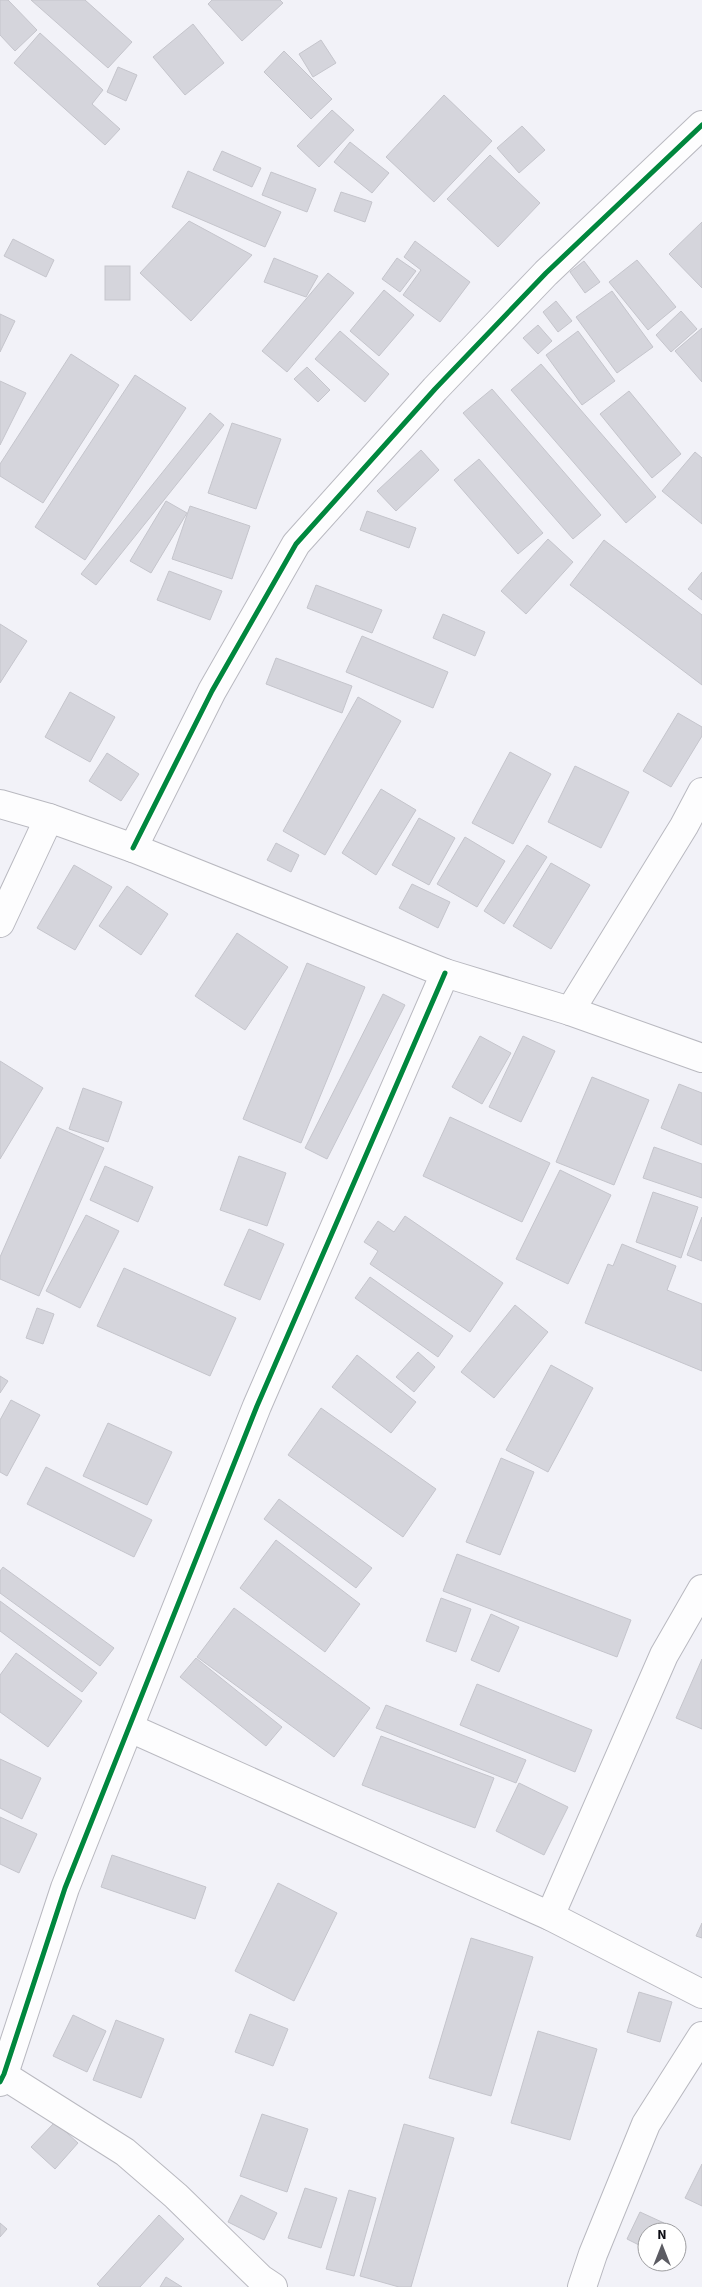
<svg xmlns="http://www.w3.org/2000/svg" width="702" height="2287" viewBox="0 0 702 2287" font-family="'Source Sans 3',sans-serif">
<rect width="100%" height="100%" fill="#f2f2f8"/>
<g fill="#d5d5dc" stroke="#c5c5cc">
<path d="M0,0H8L37,30L15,51L0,35Z"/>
<path d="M31,0H85L132,42L108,68Z"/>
<path d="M212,0H280L283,3L242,41L208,4Z"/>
<path d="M193,24L224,63L185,95L153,57Z"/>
<path d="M40,33L103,90L92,104L120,129L105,145L14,63Z"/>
<path d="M321,40L336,63L313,77L299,54Z"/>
<path d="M284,51L332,99L311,119L264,72Z"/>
<path d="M118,67L137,75L126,101L107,92Z"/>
<path d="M444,95L492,141L434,202L386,157Z"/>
<path d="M332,110L354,130L319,167L297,146Z"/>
<path d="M522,126L545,150L519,173L497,148Z"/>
<path d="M350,142L389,173L372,193L334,162Z"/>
<path d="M222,151L261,168L252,187L213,170Z"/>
<path d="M490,155L540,203L498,247L447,199Z"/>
<path d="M188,171L281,212L265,247L172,207Z"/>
<path d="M271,172L316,189L307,212L262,195Z"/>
<path d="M341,192L372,202L365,222L334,211Z"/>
<path d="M189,221L252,255L191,321L140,273Z"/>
<path d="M702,222V288L669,254Z"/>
<path d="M13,239L54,260L46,277L4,256Z"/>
<path d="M415,241L470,282L440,322L403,295L421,270L404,257Z"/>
<path d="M274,258L318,276L306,297L264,282Z"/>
<path d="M397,258L416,271L400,292L382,279Z"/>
<path d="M637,260L676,307L648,330L609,282Z"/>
<path d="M584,261L600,282L585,293L570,272Z"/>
<rect x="105" y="266" width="25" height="34"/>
<path d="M328,273L354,293L287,372L262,351Z"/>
<path d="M384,290L414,315L379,356L350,331Z"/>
<path d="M612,291L653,347L617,373L576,317Z"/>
<path d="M556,301L572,321L558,332L543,312Z"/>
<path d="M681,311L697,329L671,352L656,335Z"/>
<path d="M0,314L15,321L0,352Z"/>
<path d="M538,325L552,341L538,354L523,338Z"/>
<path d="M702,328V382L675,351Z"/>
<path d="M340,331L389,374L365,402L315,359Z"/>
<path d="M578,331L615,381L582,405L546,355Z"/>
<path d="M71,354L119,385L43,503L0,476V464Z"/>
<path d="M541,364L656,497L626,523L511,390Z"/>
<path d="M307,367L330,390L318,402L294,379Z"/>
<path d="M135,375L186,408L85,560L35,527Z"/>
<path d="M0,381L26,393L0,445Z"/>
<path d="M492,389L601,515L573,539L463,413Z"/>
<path d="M629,391L681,454L652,478L600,414Z"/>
<path d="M210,413L224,425L96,585L81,574Z"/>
<path d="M232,423L281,439L256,509L208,493Z"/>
<path d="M421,450L439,470L396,511L377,491Z"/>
<path d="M695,452L702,458V524L662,491Z"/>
<path d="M479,459L543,533L518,554L454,480Z"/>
<path d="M166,501L187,513L151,573L130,561Z"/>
<path d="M190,506L250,526L232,579L172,559Z"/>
<path d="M367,511L416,528L409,548L360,530Z"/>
<path d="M548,539L573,562L526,614L501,591Z"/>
<path d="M604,540L702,615V685L570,585Z"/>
<path d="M169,571L222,591L210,620L157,600Z"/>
<path d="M702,572V600L688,589Z"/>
<path d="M316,585L382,610L372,633L307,608Z"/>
<path d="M443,614L485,632L475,656L433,638Z"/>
<path d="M0,624L27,641L0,683Z"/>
<path d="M362,636L448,672L433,708L346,672Z"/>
<path d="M276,658L352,686L342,713L266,684Z"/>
<path d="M70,692L115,717L90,762L45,737Z"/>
<path d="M358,697L401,721L325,855L283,831Z"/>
<path d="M678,713L702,727V736L671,787L643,771Z"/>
<path d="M510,752L551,774L513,844L472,823Z"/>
<path d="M107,753L139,774L121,801L89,781Z"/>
<path d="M575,766L629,792L601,848L548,822Z"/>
<path d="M381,789L416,810L376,875L342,853Z"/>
<path d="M419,818L455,838L429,885L392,865Z"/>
<path d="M465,837L505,861L477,907L437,884Z"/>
<path d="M276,843L299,855L291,872L267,860Z"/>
<path d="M527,845L547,857L504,924L484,911Z"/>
<path d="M551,863L590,885L551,949L513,926Z"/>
<path d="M74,865L112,887L75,950L37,928Z"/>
<path d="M412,884L450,902L438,928L399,908Z"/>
<path d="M127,886L168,914L141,955L99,926Z"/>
<path d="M237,933L288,967L245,1030L195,996Z"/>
<path d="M307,963L365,987L301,1143L243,1119Z"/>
<path d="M383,994L405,1005L327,1159L305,1148Z"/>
<path d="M480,1036L511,1053L482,1104L452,1087Z"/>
<path d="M523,1036L555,1051L521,1122L489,1107Z"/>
<path d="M0,1061L43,1088L0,1159Z"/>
<path d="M592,1077L649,1100L614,1185L556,1162Z"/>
<path d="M679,1084L702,1093V1145L661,1128Z"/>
<path d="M83,1088L122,1102L108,1142L69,1129Z"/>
<path d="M450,1117L550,1163L522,1222L423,1176Z"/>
<path d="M57,1127L104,1148L39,1296L0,1279V1257Z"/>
<path d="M654,1147L702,1164V1198L643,1178Z"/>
<path d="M239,1156L286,1173L267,1226L220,1210Z"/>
<path d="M105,1166L153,1187L138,1222L90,1200Z"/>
<path d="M560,1170L611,1195L568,1284L516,1259Z"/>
<path d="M653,1192L698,1207L681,1258L636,1242Z"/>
<path d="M86,1215L119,1231L80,1308L46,1291Z"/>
<path d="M405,1216L503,1283L470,1332L370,1264L378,1251L364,1242L378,1221L394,1232Z"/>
<path d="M702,1217V1261L687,1255Z"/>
<path d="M249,1229L284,1244L260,1300L224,1285Z"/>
<path d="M622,1244L676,1266L667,1290L702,1304V1371L585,1323L608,1264L613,1266Z"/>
<path d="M124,1268L236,1318L210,1376L97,1326Z"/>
<path d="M370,1277L453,1336L438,1357L355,1298Z"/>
<path d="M515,1305L548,1332L494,1398L461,1372Z"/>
<path d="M37,1308L54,1314L43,1344L26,1338Z"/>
<path d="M418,1352L435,1367L414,1392L396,1377Z"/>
<path d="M357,1355L416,1402L391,1433L332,1387Z"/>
<path d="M551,1365L593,1388L548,1472L506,1450Z"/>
<path d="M0,1376L8,1381L0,1393Z"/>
<path d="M11,1400L40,1415L7,1476L0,1472V1420Z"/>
<path d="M321,1408L436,1489L403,1537L288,1455Z"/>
<path d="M108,1423L172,1452L147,1505L83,1476Z"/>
<path d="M501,1458L534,1472L500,1555L466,1542Z"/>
<path d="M46,1467L152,1520L134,1557L27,1504Z"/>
<path d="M279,1499L372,1568L356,1588L264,1519Z"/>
<path d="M276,1540L360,1604L325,1652L240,1588Z"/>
<path d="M457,1554L631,1620L617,1657L443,1591Z"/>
<path d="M3,1567L114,1648L100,1666L0,1593V1571Z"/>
<path d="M441,1598L471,1609L456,1652L426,1641Z"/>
<path d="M0,1601L97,1673L82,1692L0,1631Z"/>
<path d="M234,1608L370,1708L334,1757L197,1657Z"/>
<path d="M491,1614L519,1627L499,1672L471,1660Z"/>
<path d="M16,1653L82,1701L48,1747L0,1712V1675Z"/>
<path d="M196,1658L282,1727L266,1746L180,1677Z"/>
<path d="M702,1659V1729L676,1718Z"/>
<path d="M477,1684L592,1730L575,1772L460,1725Z"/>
<path d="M386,1705L526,1760L516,1783L376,1728Z"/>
<path d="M381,1736L494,1778L475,1828L362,1785Z"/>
<path d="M0,1759L41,1778L22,1819L0,1808Z"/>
<path d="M519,1783L568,1807L544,1855L496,1831Z"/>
<path d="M0,1817L37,1834L19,1873L0,1864Z"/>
<path d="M112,1855L206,1887L195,1919L101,1887Z"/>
<path d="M278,1883L337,1913L294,2001L235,1971Z"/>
<path d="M702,1923V1938L696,1936Z"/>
<path d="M471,1938L533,1957L491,2096L429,2078Z"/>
<path d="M639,1992L672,2002L660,2042L627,2032Z"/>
<path d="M250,2014L288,2029L273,2066L235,2052Z"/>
<path d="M73,2015L106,2031L87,2072L53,2056Z"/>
<path d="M116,2020L164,2039L141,2098L93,2080Z"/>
<path d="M538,2031L597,2049L570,2140L511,2123Z"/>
<path d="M262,2114L308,2129L287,2192L240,2176Z"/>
<path d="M55,2122L78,2143L55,2169L31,2147Z"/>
<path d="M404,2124L454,2138L411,2287H399L360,2276Z"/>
<path d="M702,2164V2206L685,2198Z"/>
<path d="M305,2188L337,2198L321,2248L288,2238Z"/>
<path d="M349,2190L376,2198L354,2276L326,2269Z"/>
<path d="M241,2195L277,2213L264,2240L228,2222Z"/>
<path d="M640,2212L664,2223L660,2232H647V2249L627,2239Z"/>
<path d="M159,2215L184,2239L140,2287H100L97,2284Z"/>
<path d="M0,2223L7,2229L0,2237Z"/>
<path d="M166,2277L182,2287H160Z"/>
</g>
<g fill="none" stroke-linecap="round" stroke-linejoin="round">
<defs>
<g id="street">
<path d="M0,804L49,818L133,848L445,973L570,1011L702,1058"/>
<path d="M133,848L212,691L296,544L435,389L546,273L702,125"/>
<path d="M0,923L49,818"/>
<path d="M570,1011L684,826L702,792"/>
<path d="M130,1728L550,1916L702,1994"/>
<path d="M550,1916L664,1655L702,1589"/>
<path d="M0,2073L125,2152L176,2196L261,2279L273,2287"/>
<path d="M0,2082L4,2074L65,1888L257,1406L445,973"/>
<path d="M582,2287L593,2254L646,2124L702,2036"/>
</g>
</defs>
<use href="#street" stroke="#b9b9c0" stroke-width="30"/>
<use href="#street" stroke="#fdfdfe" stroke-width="28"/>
<defs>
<g id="cycleway">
<path d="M133,848L212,691L296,544L435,389L546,273L702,125"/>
<path d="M0,2082L4,2074L65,1888L257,1406L445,973"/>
</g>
</defs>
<use href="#cycleway" stroke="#fff" stroke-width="8"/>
<use href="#cycleway" stroke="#00873e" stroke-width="5"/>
</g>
<g transform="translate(662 2247)"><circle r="24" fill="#ffffff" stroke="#9e9ea1"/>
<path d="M0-4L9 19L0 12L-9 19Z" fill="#5c5c63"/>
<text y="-8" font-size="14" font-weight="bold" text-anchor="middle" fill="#0c0c13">N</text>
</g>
</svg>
